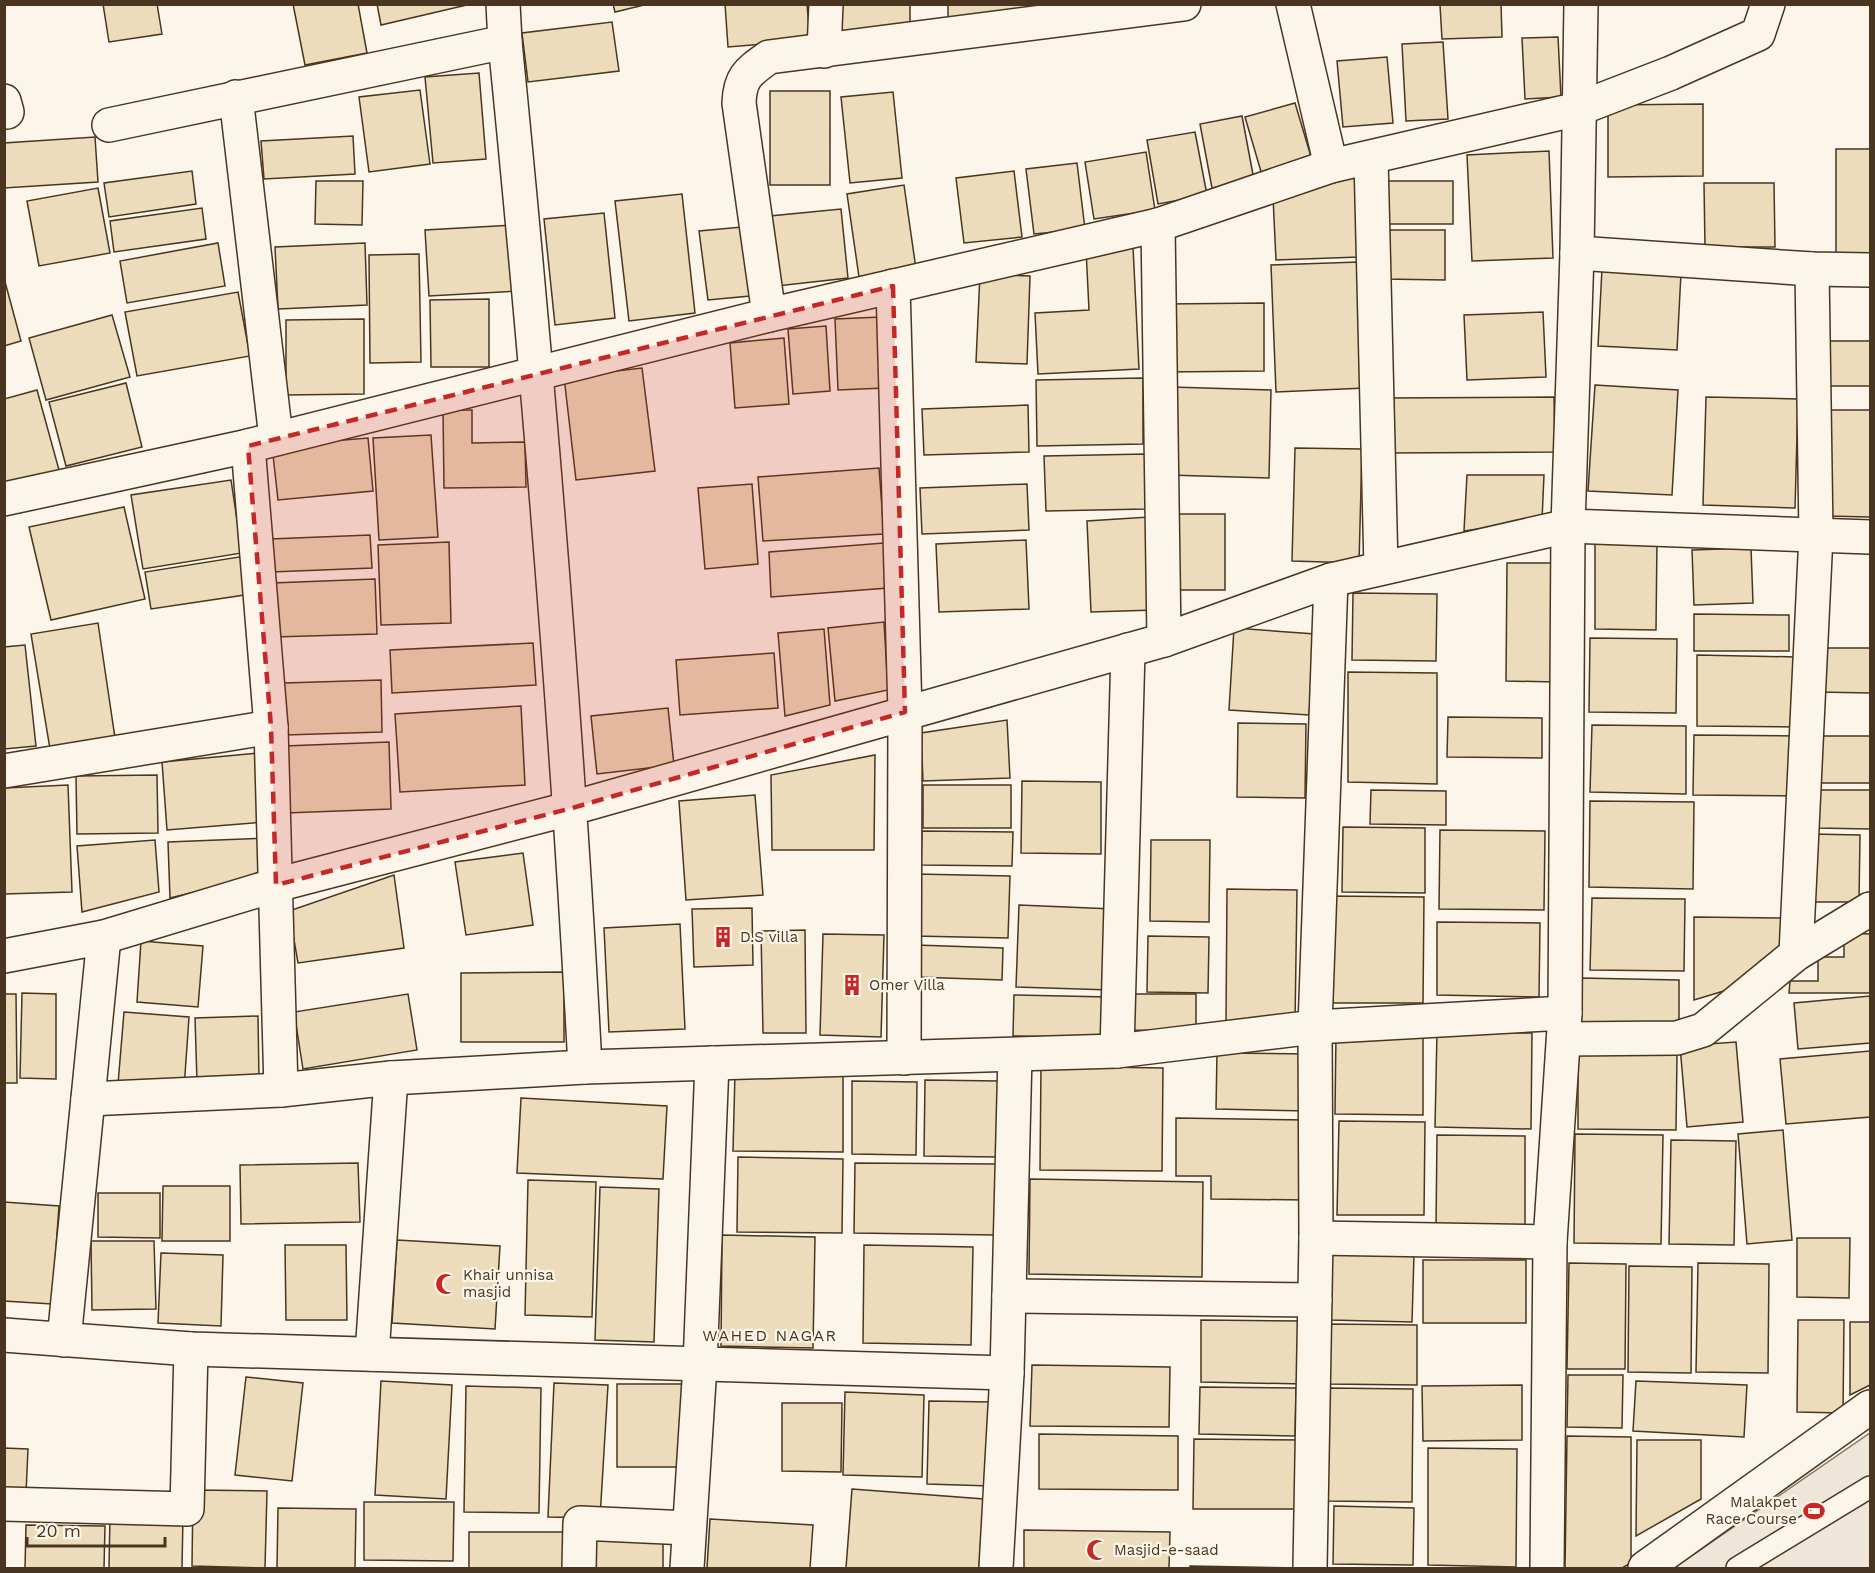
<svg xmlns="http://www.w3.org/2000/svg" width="1875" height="1573" viewBox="0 0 1875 1573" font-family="'Work Sans',sans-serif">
<rect width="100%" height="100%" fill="#fbf6e9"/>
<path fill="#ede6d9" stroke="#887966" stroke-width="1.5" d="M1870,1433V1568H1674Z"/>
<g fill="#ecdcbc" stroke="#4a3520" stroke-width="1.5">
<path d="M103,4H157L162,34L109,42Z"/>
<path d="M293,4H358L367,53L305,65Z"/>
<path d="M377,4H471L381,25Z"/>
<path d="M613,4H648L615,12Z"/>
<path d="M725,4H807L810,40L728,47Z"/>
<path d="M832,4H910V38L832,37Z"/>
<path d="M948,4H1037V20L948,22Z"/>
<path d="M1501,4L1502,37L1442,39L1440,5Z"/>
<path d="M612,22L619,71L528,82L522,33Z"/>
<path d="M1558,37L1561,97L1525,99L1522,38Z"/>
<path d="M1443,42L1448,119L1406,121L1402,44Z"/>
<path d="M1387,57L1393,123L1343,127L1337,61Z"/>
<path d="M479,73L486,159L433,163L425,77Z"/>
<path d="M420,90L430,164L369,172L359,97Z"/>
<rect x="770" y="91" width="60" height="94"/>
<path d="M893,92L902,178L850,183L841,97Z"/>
<path d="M1295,103L1312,160L1262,175L1245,117Z"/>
<path d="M1703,104V176L1608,177V105Z"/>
<path d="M1242,116L1254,180L1212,188L1200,124Z"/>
<path d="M1195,132L1207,195L1158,204L1147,140Z"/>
<path d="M353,136L355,174L264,179L261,141Z"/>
<path d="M95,137L98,182L4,188V143Z"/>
<rect x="1836" y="149" width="34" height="107"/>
<path d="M1549,151L1553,258L1472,261L1467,155Z"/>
<path d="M1146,152L1155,210L1094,219L1085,162Z"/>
<path d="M1077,163L1085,229L1034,234L1026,169Z"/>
<path d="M192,171L196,204L109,217L104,183Z"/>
<path d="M1014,171L1022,237L964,243L956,178Z"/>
<path d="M1357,177L1359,257L1276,260L1273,197Z"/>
<path d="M316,181H363L362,225L315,224Z"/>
<rect x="1384" y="181" width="69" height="43"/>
<path d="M1704,183H1774L1775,247H1705Z"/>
<path d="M904,185L916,269L859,277L847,194Z"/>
<path d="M98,188L110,253L39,266L27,201Z"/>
<path d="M682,194L695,313L629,321L615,201Z"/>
<path d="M202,208L206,239L114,252L110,221Z"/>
<path d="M841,209L848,278L777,286L770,216Z"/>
<path d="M604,213L615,318L555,325L544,219Z"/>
<path d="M514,225L517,291L429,296L425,230Z"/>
<path d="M742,227L750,296L708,300L699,231Z"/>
<path d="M1384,230H1445V280L1383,279Z"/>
<path d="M218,243L225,286L127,303L120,261Z"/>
<path d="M365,243L367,305L278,309L275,247Z"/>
<path d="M1133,247L1139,369L1038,374L1035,313L1089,310L1086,249Z"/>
<path d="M419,254L421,362L370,363L369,255Z"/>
<path d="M1359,262L1365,388L1276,392L1271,265Z"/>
<path d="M1602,269L1681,273L1677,350L1598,346Z"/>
<path d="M980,274L1030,276L1027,364L976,362Z"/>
<path d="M4,278L21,341L4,346Z"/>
<path d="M238,292L250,356L137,376L125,312Z"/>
<path d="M489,299V367H431L430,300Z"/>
<path d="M1264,303V371L1165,372V304Z"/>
<path d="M1543,312L1546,377L1467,380L1464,315Z"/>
<path d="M112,315L130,377L46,400L29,338Z"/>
<path d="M881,317L884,388L838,390L835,319Z"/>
<path d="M364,319V394L286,395V320Z"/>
<path d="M826,326L830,391L793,394L788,329Z"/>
<path d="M784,338L789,404L735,408L730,343Z"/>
<rect x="1827" y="341" width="43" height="45"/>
<path d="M642,368L655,471L576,480L564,377Z"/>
<path d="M1143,378V444L1037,446L1036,380Z"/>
<path d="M126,383L142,447L66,466L49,402Z"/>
<path d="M1595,385L1678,390L1672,495L1588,491Z"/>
<path d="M1171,387L1271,390L1269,478L1168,475Z"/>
<path d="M37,390L59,470L4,485V399Z"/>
<path d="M1554,397L1555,452L1387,453V398Z"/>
<path d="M1706,397L1798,399L1795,508L1703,505Z"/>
<path d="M1028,405L1029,452L924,455L922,409Z"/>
<path d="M443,410H472V443L525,442L526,487L444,488Z"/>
<path d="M1827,410H1870V517L1826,516Z"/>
<path d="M431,435L438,537L379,540L373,438Z"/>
<path d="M368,438L373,491L278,500L272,446Z"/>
<path d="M1295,448L1362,449L1359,563L1292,561Z"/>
<path d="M1146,454V509L1046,511L1044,456Z"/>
<path d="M879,468L884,534L763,541L758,477Z"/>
<path d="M1467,475H1544L1542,520L1464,531Z"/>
<path d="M231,480L242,553L143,569L131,495Z"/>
<path d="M752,484L758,564L705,569L698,488Z"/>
<path d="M1027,484L1029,530L922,534L920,488Z"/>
<path d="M124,507L145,599L51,620L29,527Z"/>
<rect x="1173" y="514" width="52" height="76"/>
<path d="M1149,517L1154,610L1091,612L1087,521Z"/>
<path d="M370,535L372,568L271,572L270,539Z"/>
<path d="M1595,538L1657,539L1656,630L1595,629Z"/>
<path d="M1026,540L1029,609L939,612L936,544Z"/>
<path d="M449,542L451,623L381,625L378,545Z"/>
<path d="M884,543L888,588L771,597L769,552Z"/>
<path d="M1751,548L1753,603L1694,605L1692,550Z"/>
<path d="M245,556L251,594L151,609L145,572Z"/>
<path d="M1507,563H1557L1556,682L1506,681Z"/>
<path d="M375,579L377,634L274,637L272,583Z"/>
<path d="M1353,593L1437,594L1436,661L1352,660Z"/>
<path d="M1694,614L1789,615V651H1694Z"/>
<path d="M884,622L888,690L835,701L828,628Z"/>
<path d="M98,623L115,738L50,749L31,634Z"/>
<path d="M1234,628L1315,634L1309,715L1229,710Z"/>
<path d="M824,629L830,705L785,716L778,633Z"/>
<path d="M1590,638L1677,639L1676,713L1589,712Z"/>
<path d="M533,643L536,685L392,693L390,650Z"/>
<path d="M25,645L36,746L4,749V647Z"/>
<path d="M1819,648H1870V693L1818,692Z"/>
<path d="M774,653L778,708L680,715L676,660Z"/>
<path d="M1697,655L1797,657V727L1697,726Z"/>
<path d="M1348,672L1437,673V784L1348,782Z"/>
<path d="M381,680L382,732L285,735L284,683Z"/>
<path d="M521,706L525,785L400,792L395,714Z"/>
<path d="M668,708L674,765L597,774L591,716Z"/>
<path d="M1448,717L1542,718V758L1447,757Z"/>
<path d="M1007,720L1010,778L923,781L921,733Z"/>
<path d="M1238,723L1306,724L1305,798L1237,797Z"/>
<path d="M1592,725L1686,726V794L1590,792Z"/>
<path d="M1694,735L1799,736L1797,796L1693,795Z"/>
<rect x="1819" y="736" width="51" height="47"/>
<path d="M389,742L391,809L286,813L284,746Z"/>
<path d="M259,753L264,822L167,830L162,762Z"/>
<path d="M875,755L874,850H772L771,775Z"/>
<path d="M157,775L158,833L77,834L76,776Z"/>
<path d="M1022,781L1101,782V854L1021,853Z"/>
<path d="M68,785L72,892L4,894V788Z"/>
<rect x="923" y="785" width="88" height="43"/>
<path d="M1371,790L1446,791V825L1370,824Z"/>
<path d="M1817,790H1870V829L1816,828Z"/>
<path d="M755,795L763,895L686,900L679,801Z"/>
<path d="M1590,801L1694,802L1693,889L1589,887Z"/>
<path d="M1343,827L1425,828V893L1342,892Z"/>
<path d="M1440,830L1545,831L1544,910L1439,909Z"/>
<path d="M922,831L1013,832L1012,866L921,865Z"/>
<path d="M1812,834L1860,835L1859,902H1811Z"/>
<path d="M267,838L268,874L170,898L168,842Z"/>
<path d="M155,840L159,892L82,912L77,846Z"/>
<path d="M1151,840H1210L1209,922L1150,921Z"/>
<path d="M523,853L533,925L466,935L455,862Z"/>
<path d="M916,874L1010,876L1008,938L914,936Z"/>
<path d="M394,875L404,948L298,963L289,911Z"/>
<path d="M1227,889L1297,890L1295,1023L1226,1022Z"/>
<path d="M1328,896L1424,897L1423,1003H1327Z"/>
<path d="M1592,898L1685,899L1684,971L1590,970Z"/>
<path d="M1019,905L1113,909L1110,990L1016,987Z"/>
<path d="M752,908L753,965L694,967L692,909Z"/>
<path d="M1694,917L1791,918L1784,950L1737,987L1694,1000Z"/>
<path d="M1437,922L1540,923L1539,997L1437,995Z"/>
<path d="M680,924L685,1029L609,1032L604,928Z"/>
<path d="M805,930L806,1033H763L761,931Z"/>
<path d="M1844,933L1870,934V993H1789L1790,981H1818V957H1844Z"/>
<path d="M823,934L884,935L881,1037L820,1035Z"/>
<path d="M1148,936L1209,937L1208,993L1147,992Z"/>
<path d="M141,941L203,946L198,1007L137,1002Z"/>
<path d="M916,945L1003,948L1002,980L916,977Z"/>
<path d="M564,972V1042H461V973Z"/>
<path d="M1580,978L1679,980V1023L1580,1022Z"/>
<path d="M22,993L56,994V1079L20,1078Z"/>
<path d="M4,994H16L17,1083H4Z"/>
<path d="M408,994L417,1050L303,1069L294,1012Z"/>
<path d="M1129,994H1196V1031L1128,1030Z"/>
<path d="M1014,995L1109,997L1108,1038L1013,1036Z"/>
<path d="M1870,996V1043L1798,1049L1794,1003Z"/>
<path d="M124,1012L189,1017L184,1089L118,1084Z"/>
<path d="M258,1016L259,1081L197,1082L195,1018Z"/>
<path d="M1336,1032L1423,1033V1115L1335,1114Z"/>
<path d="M1437,1032L1532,1033L1531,1129L1435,1127Z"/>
<path d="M1736,1042L1743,1122L1687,1127L1680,1046Z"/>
<path d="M1870,1051V1117L1786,1124L1780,1059Z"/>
<path d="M1217,1053L1309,1054L1308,1111L1216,1109Z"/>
<path d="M1578,1054L1677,1055L1676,1130L1578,1129Z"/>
<path d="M1041,1066L1163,1068L1162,1171L1040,1170Z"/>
<path d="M735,1073L843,1075V1152L733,1151Z"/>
<path d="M925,1080L999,1081L998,1157L924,1156Z"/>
<path d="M852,1081L917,1082L916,1155L852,1154Z"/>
<path d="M521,1098L667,1106L663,1179L517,1173Z"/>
<path d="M1176,1118L1308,1120L1307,1200L1211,1199V1176H1176Z"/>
<path d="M1339,1121L1425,1122L1424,1215H1337Z"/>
<path d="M1783,1130L1792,1240L1747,1244L1738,1134Z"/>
<path d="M1575,1134L1663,1135L1661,1244L1574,1243Z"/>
<path d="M1437,1135L1525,1136V1228H1436Z"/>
<path d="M1671,1140L1736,1141L1734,1245L1669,1244Z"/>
<path d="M738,1157L843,1159L842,1233L737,1232Z"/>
<path d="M358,1163L360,1222L241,1224L240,1165Z"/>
<path d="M855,1163L996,1164V1235L854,1233Z"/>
<path d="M1030,1179L1203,1182L1202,1277L1029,1274Z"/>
<path d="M528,1180L596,1182L592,1317L525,1315Z"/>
<path d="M163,1186H230V1241H162Z"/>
<path d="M600,1187L659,1189L654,1342L595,1340Z"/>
<path d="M98,1193H160V1238L98,1237Z"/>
<path d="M4,1202L59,1206L52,1304L4,1301Z"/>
<path d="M722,1235L815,1237L813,1348L721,1346Z"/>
<path d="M1797,1238H1850L1849,1298L1797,1297Z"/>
<path d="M397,1240L500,1246L495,1329L392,1323Z"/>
<path d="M91,1241H154L156,1309L92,1310Z"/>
<path d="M285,1245H346L347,1320H286Z"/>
<path d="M864,1245L973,1247L971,1345L863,1343Z"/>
<path d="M161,1253L223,1255L221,1326L158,1323Z"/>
<path d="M1331,1253L1414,1254L1412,1322L1330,1320Z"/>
<rect x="1423" y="1260" width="103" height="63"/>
<path d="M1569,1263L1626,1264L1625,1369H1567Z"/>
<path d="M1698,1263L1769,1264L1768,1373L1696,1372Z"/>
<path d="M1629,1266L1692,1267L1691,1373L1628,1372Z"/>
<path d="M1201,1320L1304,1321V1384L1201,1382Z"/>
<path d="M1798,1320H1844L1843,1413L1797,1412Z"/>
<path d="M1850,1322H1870V1385L1850,1395Z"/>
<path d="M1326,1324L1417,1325V1385L1326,1384Z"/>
<path d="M1032,1365L1170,1367L1169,1427L1030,1426Z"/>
<path d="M1568,1375H1623L1622,1428L1567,1427Z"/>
<path d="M246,1377L303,1383L292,1481L235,1475Z"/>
<path d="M381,1381L452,1385L446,1499L375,1495Z"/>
<path d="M1636,1381L1747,1385L1744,1437L1633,1431Z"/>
<path d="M554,1383L608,1385L600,1518L548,1517Z"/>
<rect x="617" y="1384" width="67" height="83"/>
<path d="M1522,1385V1440L1423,1441L1422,1386Z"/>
<path d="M466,1386L541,1388L539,1513L464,1512Z"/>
<path d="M1200,1387L1296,1388L1295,1436L1199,1434Z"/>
<path d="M1327,1388L1413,1389L1412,1502L1326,1501Z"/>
<path d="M845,1392L924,1395L922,1477L843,1475Z"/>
<path d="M929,1401L993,1402L991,1486L927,1484Z"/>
<path d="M782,1403H842L841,1472L782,1471Z"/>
<path d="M1039,1434L1178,1436V1490L1039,1489Z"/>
<path d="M1567,1436L1631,1437V1563L1622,1568H1565Z"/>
<path d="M1194,1439L1306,1440V1509H1193Z"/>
<path d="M1637,1440H1701V1499L1636,1536Z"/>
<path d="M4,1448L28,1449L26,1494L4,1493Z"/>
<path d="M1428,1448L1517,1449L1516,1567L1428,1565Z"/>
<path d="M852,1489L984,1499L979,1568H846Z"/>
<path d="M193,1490L267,1491L265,1568L192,1566Z"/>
<path d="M364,1502H454L453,1561L364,1560Z"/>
<path d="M1334,1506L1414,1508L1413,1565L1333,1564Z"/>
<path d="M278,1508L356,1509L355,1568H277Z"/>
<path d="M110,1515L183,1516L182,1568H109Z"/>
<path d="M710,1519L813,1525L810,1568H707Z"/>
<path d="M26,1525L105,1526L104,1568H25Z"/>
<path d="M1024,1530L1170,1532L1169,1568H1024Z"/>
<path d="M469,1532H568L567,1568H469Z"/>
<rect x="585" y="1540" width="78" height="28"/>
<path d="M1190,1566L1301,1568H1190Z"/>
</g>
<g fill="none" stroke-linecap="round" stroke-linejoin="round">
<defs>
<path id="service" d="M1737,1568L1870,1487"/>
<g id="minor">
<path d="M503,4L505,42"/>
<path d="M1293,4L1331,166"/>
<path d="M824,51L826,4"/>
<path d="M236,97L276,438"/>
<path d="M4,101L7,112"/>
<path d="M109,125L505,42C539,383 567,724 585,1067"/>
<path d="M1371,158L1381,568"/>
<path d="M1158,225L1164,640"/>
<path d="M1577,253L1812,269L1870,270"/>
<path d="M893,286L905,712L904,1058"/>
<path d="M769,315L739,103C740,77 748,72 769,57L1184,4"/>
<path d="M248,446L271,727L281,1090"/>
<path d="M4,499L248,446L769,315L1158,225L1331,166L1578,109L1671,73L1758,34L1768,4"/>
<path d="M4,771L271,727"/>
<path d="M1796,954L1816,535L1812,269"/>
<path d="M4,956L104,937L276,885L572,808L1164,640L1331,580L1568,526L1870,537"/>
<path d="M1564,1039L1677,1038L1703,1030L1796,954L1870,909"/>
<path d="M1117,1051L1128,650"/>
<path d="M88,1099L281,1090L391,1078L585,1067L1117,1051L1315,1027L1565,1013"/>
<path d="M1316,1238L1550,1242"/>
<path d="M1009,1296L1315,1300"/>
<path d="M4,1335L191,1349L1007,1373"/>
<path d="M64,1340L104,937"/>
<path d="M372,1354L391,1078"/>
<path d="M4,1504L187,1509L191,1349"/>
<path d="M579,1568L580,1523L688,1528"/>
<path d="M687,1568L700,1365L712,1063"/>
<path d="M996,1568L1007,1373L1015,1055"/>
<path d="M1310,1568L1316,1238L1315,1027L1331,580"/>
<path d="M1547,1568L1550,1242L1565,1013L1568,526L1577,253L1581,4"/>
<path d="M1645,1568L1870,1407"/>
</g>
</defs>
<use href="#service" stroke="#4a3520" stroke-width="24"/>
<use href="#minor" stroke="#4a3520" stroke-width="36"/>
<use href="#service" stroke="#fbf6e9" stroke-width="21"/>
<use href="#minor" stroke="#fbf6e9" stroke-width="33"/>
</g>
<path fill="#c62828" fill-opacity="0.2" stroke="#c62828" stroke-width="4.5" stroke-dasharray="12 8" stroke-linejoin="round" d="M893,286L905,712L572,808L276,885L271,727L248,446Z"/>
<defs>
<symbol id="building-bare" viewBox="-9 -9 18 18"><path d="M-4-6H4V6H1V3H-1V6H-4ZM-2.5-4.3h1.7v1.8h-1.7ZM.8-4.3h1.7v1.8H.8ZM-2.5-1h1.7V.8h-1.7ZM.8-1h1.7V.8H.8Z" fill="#c62828" stroke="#fbf6e9" stroke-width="2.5" paint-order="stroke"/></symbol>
<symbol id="mosque-bare" viewBox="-9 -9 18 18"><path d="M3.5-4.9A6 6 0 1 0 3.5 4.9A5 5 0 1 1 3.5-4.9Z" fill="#c62828" stroke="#fbf6e9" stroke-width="2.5" paint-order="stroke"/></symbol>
<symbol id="stadium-bare" viewBox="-9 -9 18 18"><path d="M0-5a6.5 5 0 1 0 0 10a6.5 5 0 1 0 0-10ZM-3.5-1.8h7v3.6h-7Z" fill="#c62828" stroke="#fbf6e9" stroke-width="2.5" paint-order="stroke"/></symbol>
</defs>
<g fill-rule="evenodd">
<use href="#building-bare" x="708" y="922" width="30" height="30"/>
<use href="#building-bare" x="837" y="970" width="30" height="30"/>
<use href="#mosque-bare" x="431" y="1269" width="30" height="30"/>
<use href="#stadium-bare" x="1799" y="1496" width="30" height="30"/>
<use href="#mosque-bare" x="1082" y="1535" width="30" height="30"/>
</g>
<g text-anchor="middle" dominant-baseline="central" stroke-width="4.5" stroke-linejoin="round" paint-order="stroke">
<g font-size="15" fill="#4a3520" stroke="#fbf6e9" text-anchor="start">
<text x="740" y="937">D.S villa</text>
<text x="869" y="985">Omer Villa</text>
<text x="463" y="1275">Khair unnisa<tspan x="463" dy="17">masjid</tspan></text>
<text x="1797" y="1502" text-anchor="end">Malakpet<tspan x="1797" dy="17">Race Course</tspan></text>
<text x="1114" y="1550">Masjid-e-saad</text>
</g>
<g font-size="16" letter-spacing="1.5" fill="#4a3520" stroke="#fbf6e9">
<text x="770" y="1335">WAHED NAGAR</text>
</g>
</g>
<rect width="1875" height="1573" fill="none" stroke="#4a3520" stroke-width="12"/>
<path d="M27 1537v9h138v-9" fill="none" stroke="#4a3520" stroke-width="3"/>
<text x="36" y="1537" font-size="18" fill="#4a3520" stroke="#fbf6e9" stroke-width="4.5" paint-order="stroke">20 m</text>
</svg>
